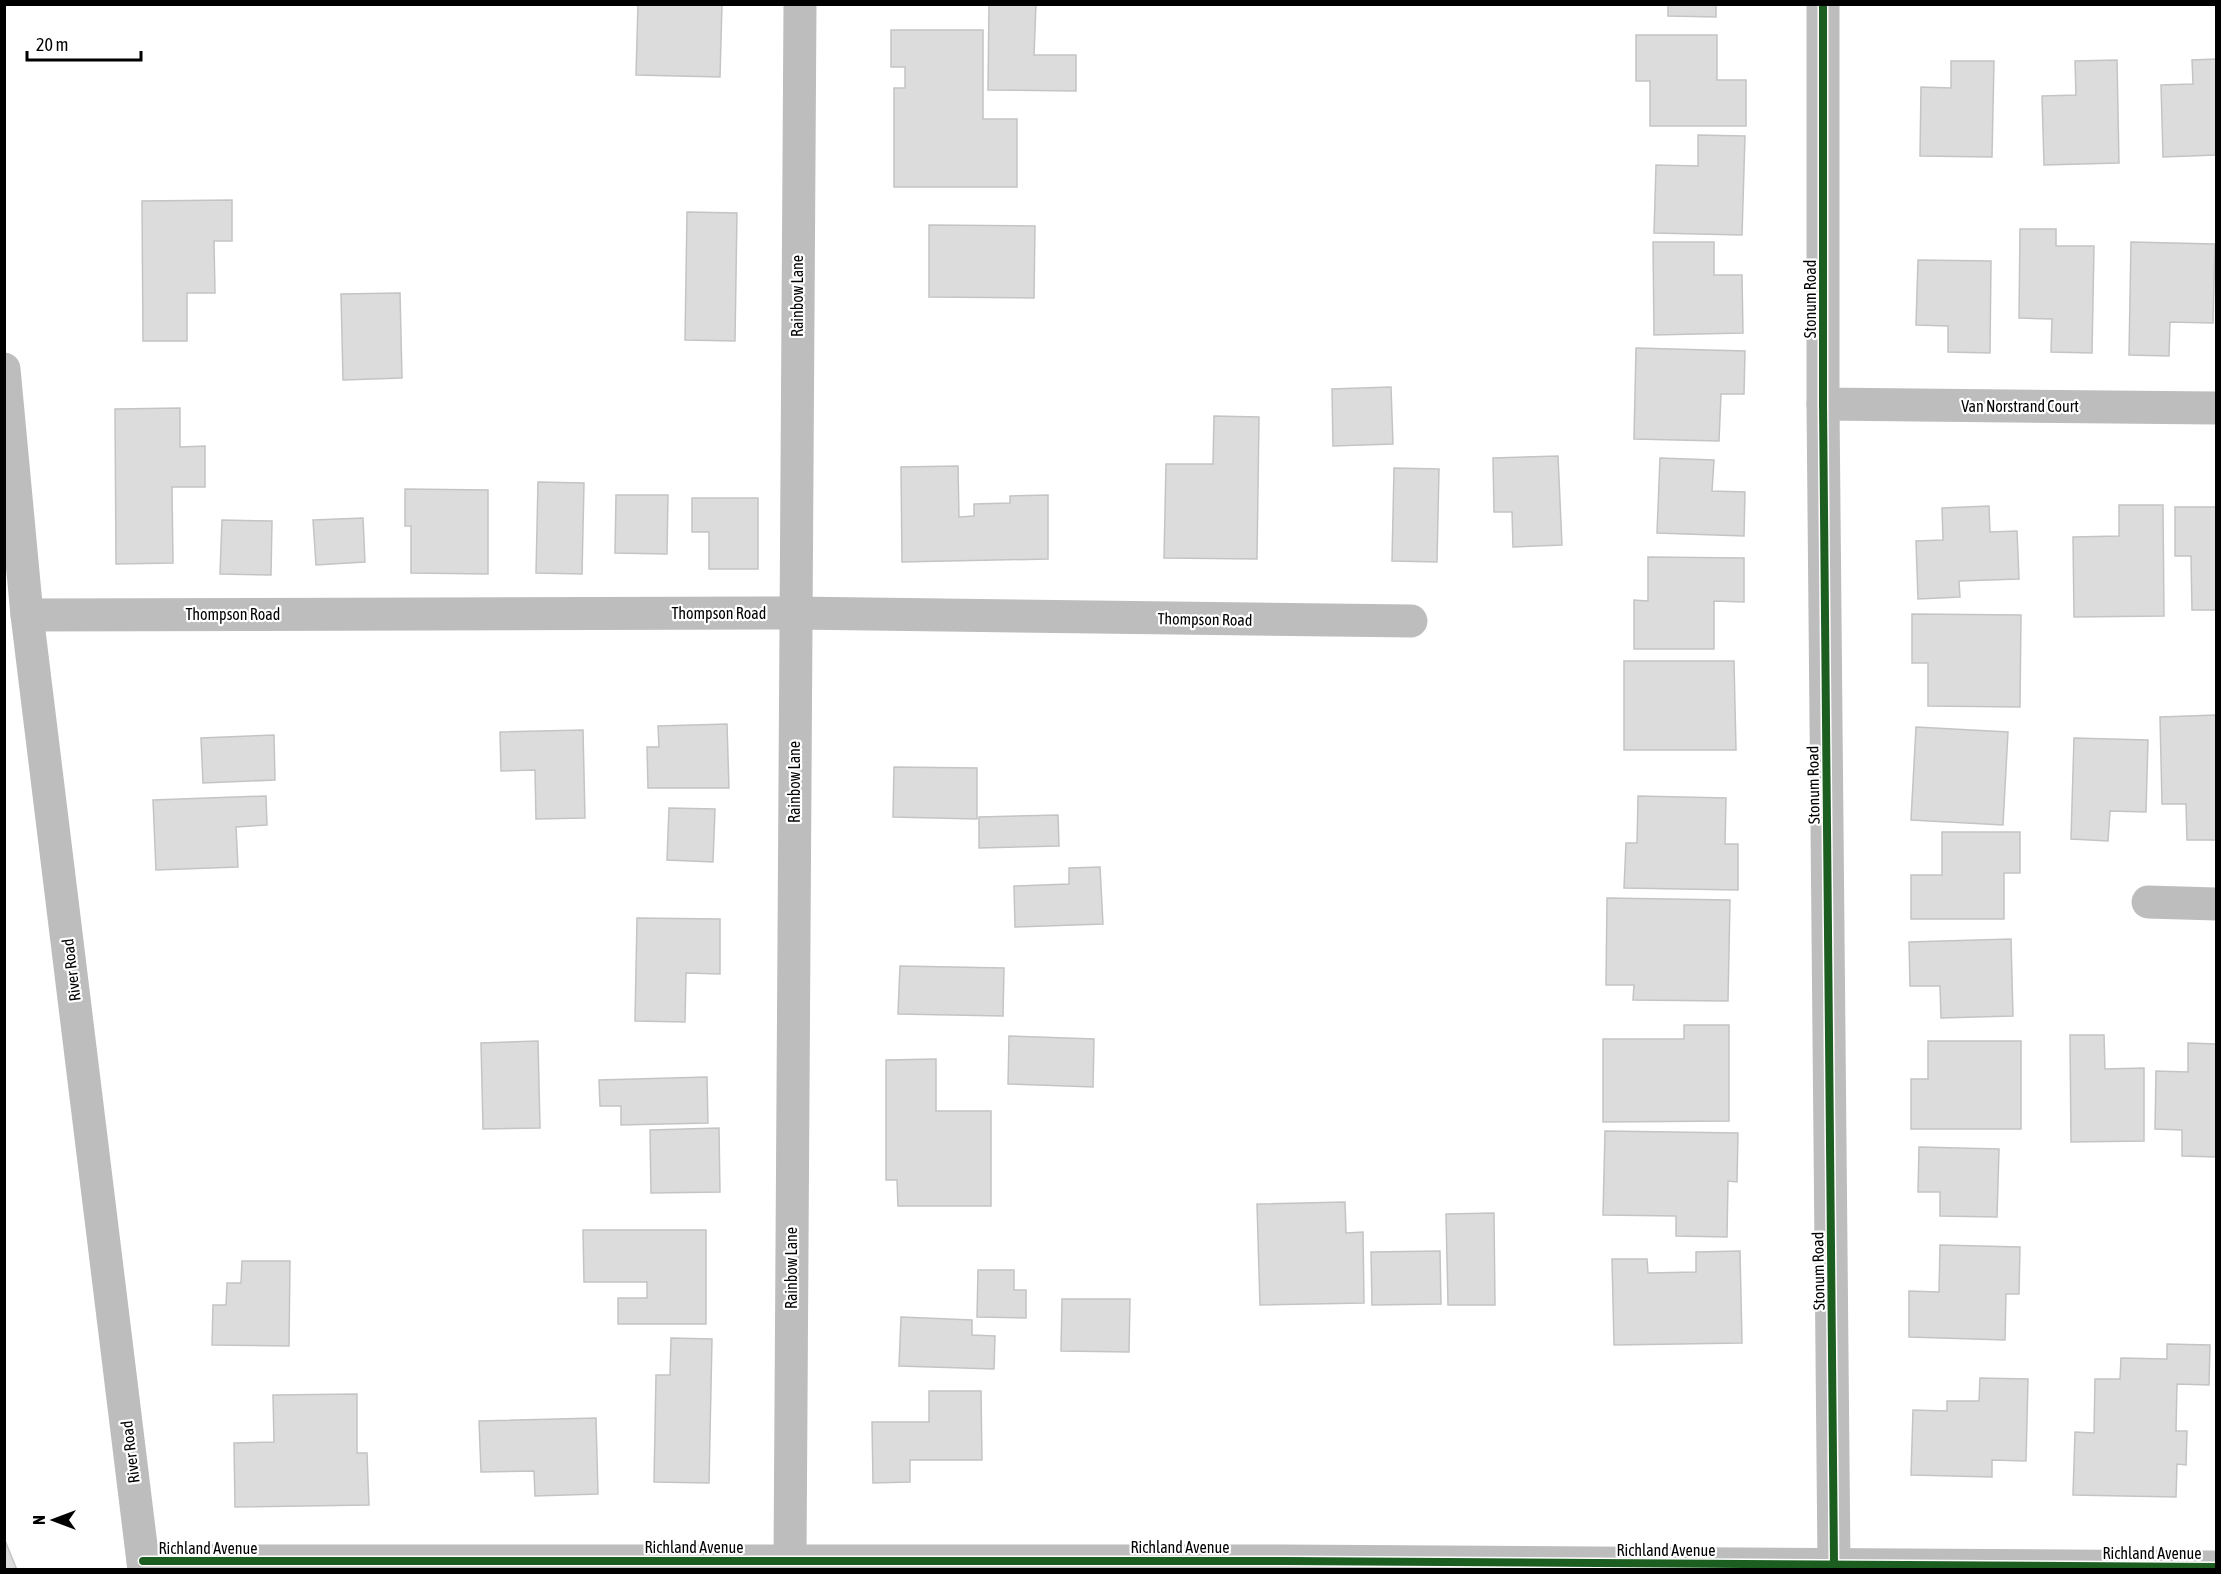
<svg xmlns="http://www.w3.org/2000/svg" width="2221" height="1574" viewBox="0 0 2221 1574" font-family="'Asap Condensed',sans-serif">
<rect width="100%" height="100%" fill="#fff"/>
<g fill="#dcdcdc" stroke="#c4c4c4" stroke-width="1.5">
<path d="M638,4H722L720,77L636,75Z"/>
<path d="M989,4H1036L1034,55H1076V91L988,90Z"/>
<path d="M1668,4H1716V17L1668,16Z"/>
<path d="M891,30H983V119H1017V187H894V88H905V67H891Z"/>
<path d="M1636,35H1717V80H1746V126H1650V81H1636Z"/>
<path d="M2216,59V155L2163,157L2161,85L2193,84L2192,60Z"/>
<path d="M2117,60L2119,163L2044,165L2042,96L2076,95L2075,61Z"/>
<path d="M1951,61H1994L1992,157L1920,156L1921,87L1951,88Z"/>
<path d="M1698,135L1745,136L1742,235L1654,233L1656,165L1698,166Z"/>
<path d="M232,200V241H214L215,293H187V341H143L142,201Z"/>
<path d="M687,212L737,213L735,341L685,340Z"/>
<path d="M929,225L1035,226L1034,298L929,297Z"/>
<path d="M2020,229H2056V246H2094L2092,353L2051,352L2052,319L2019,318Z"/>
<path d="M1653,242H1714V275H1742L1743,333L1654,335Z"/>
<path d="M2131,242L2215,244L2213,323L2170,322L2169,356L2129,355Z"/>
<path d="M1918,260L1991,261L1990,353L1948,352V326L1916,325Z"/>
<path d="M400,293L402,378L343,380L341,294Z"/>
<path d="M1636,348L1745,351L1744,394H1721L1719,441L1634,439Z"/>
<path d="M1391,387L1393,444L1333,446L1332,389Z"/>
<path d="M180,408V447L205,446V487H172L173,563L116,564L115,409Z"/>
<path d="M1214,416L1259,417L1257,559L1164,558L1166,464H1213Z"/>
<path d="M1558,456L1562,545L1513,547L1512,512H1494L1493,458Z"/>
<path d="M1660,458L1714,460L1712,491L1745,492L1744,536L1657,533Z"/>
<path d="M958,466L959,517L974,516V504L1010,503V496L1048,495V559L902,562L901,467Z"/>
<path d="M1394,468L1439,469L1437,562L1392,561Z"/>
<path d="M538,482L584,483L582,574L536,573Z"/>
<path d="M405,489L488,490V574L411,573V526H405Z"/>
<path d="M616,495H668L667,554L615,553Z"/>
<path d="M692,498H758V569H709V532H692Z"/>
<path d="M2119,505H2163L2164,616L2074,617L2073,537L2119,536Z"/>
<path d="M1989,506L1990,532L2017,531L2019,579L1959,581L1960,597L1918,599L1916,541L1943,540L1942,508Z"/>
<path d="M2175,507H2216V610H2192L2191,556H2175Z"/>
<path d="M363,518L365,562L316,565L313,520Z"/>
<path d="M222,520L272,521L271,575L220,574Z"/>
<path d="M1648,557L1744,558V602L1714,601V649H1634V600L1648,601Z"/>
<path d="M1912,614L2021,615L2020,707L1928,706V663H1912Z"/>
<path d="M1624,661H1734L1736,750H1624Z"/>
<path d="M2216,715V840H2187L2186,804H2162L2160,717Z"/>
<path d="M727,724L729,788H648L647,747H659L658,726Z"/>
<path d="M1916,727L2008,732L2003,825L1911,820Z"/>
<path d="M583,730L585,818L536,819L535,770L501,771L500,732Z"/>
<path d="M274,735L275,780L203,783L201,738Z"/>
<path d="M2074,738L2148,740L2146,812L2110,811L2108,841L2071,839Z"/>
<path d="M894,767L977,768V819L893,817Z"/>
<path d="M266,796L267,825L236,827L238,867L156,870L153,800Z"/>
<path d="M1638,796L1726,798L1725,844H1738V890L1624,888L1626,843H1637Z"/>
<path d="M669,808L715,809L713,862L667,860Z"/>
<path d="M1058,815L1059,846L979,848V817Z"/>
<path d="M1942,832H2020V873H2004V919H1911V875H1942Z"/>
<path d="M1100,867L1103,924L1015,927L1014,886L1069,884V868Z"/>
<path d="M1607,898L1730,900L1728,1001L1633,1000L1634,985H1606Z"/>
<path d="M637,918L720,919V974L686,973L685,1022L635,1021Z"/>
<path d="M2011,939L2013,1016L1941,1018L1940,986H1910L1909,942Z"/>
<path d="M900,966L1004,968L1003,1016L898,1014Z"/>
<path d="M1684,1025H1729V1121L1603,1122V1039H1684Z"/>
<path d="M2070,1035H2104L2105,1069L2144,1068V1141L2071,1142Z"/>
<path d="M1009,1036L1094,1039L1093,1087L1008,1084Z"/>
<path d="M538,1041L540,1128L483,1129L481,1043Z"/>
<path d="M1928,1041H2021V1129H1911V1079H1928Z"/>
<path d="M2188,1043L2216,1044V1157L2182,1156V1130L2155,1129L2156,1071L2188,1072Z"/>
<path d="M936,1059V1111H991V1206H898L897,1180H886V1060Z"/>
<path d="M707,1077L708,1123L621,1125V1106H600L599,1080Z"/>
<path d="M719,1128L720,1192L651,1193L650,1130Z"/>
<path d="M1605,1131L1738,1133L1737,1182L1728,1181L1727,1237L1676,1236V1216L1603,1215Z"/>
<path d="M1919,1147L1999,1149L1997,1217L1940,1216V1192H1918Z"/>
<path d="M1345,1202L1346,1233L1363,1232L1364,1303L1260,1305L1257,1204Z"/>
<path d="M1494,1213L1495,1305H1448L1446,1214Z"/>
<path d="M583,1230H706V1324H618V1298H647V1282H584Z"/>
<path d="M1940,1245L2020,1247L2019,1294H2006L2005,1340L1909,1337V1291L1939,1292Z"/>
<path d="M1440,1251L1441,1304L1372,1305L1371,1252Z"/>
<path d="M1740,1251L1742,1343L1614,1345L1612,1259H1647L1648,1273L1696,1272V1252Z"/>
<path d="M242,1261H290L289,1346L212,1345L213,1305H226L227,1283H241Z"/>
<path d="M978,1270H1014V1290H1026V1318L977,1317Z"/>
<path d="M1062,1299H1130L1129,1352L1061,1351Z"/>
<path d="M901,1317L972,1320V1335L995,1336L994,1369L899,1366Z"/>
<path d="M671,1338L712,1339L709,1483L654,1482L656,1375H670Z"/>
<path d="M2167,1344L2210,1345L2209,1385L2177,1384L2176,1431H2187L2186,1465L2177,1464L2176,1497L2073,1495L2075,1432L2094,1433L2095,1379H2120L2121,1358L2167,1359Z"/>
<path d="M1980,1378L2028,1379L2026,1461L1992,1460V1477L1911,1475L1913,1410L1947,1411V1401H1979Z"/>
<path d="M929,1391H981L982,1460H910V1482L873,1483L872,1422H929Z"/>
<path d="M357,1394V1453H367L369,1505L235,1507L234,1443L274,1442L273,1395Z"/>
<path d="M596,1418L598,1494L535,1496L534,1471L481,1472L479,1421Z"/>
<path d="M4,1538L17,1570H4Z"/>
</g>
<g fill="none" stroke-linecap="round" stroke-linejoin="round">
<g stroke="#bdbdbd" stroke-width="33">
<path d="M1823,4V404L1834,1565"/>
<path d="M4,369L27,615L144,1570"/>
<path d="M1823,404L2216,408"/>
<path d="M27,615L794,613L1411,621"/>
<path d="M2148,902L2216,904"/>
<path d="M790,1560L800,4"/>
<path d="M143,1561H1284L2216,1567"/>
</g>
<defs>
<g id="cycleway">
<path d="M1823,4V404L1834,1565"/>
<path d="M143,1561H1284L2216,1567"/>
</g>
</defs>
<use href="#cycleway" stroke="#fff" stroke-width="11"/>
<use href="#cycleway" stroke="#1b5e20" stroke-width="8"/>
</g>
<g text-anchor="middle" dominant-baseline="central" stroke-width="4.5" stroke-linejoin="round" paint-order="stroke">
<g font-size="16" fill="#000" stroke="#fff">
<text transform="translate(797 296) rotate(-90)">Rainbow Lane</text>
<text transform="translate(1810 299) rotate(-90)">Stonum Road</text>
<text x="2020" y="406">Van Norstrand Court</text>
<text x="719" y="613">Thompson Road</text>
<text x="233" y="614">Thompson Road</text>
<text transform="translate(1205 619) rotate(1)">Thompson Road</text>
<text transform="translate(794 782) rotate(-90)">Rainbow Lane</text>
<text transform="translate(1813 785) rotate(-91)">Stonum Road</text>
<text transform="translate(71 970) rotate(-97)">River Road</text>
<text transform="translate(791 1268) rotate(-90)">Rainbow Lane</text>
<text transform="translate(1818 1271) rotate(-91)">Stonum Road</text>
<text transform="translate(130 1452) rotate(-97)">River Road</text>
<text x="694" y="1547">Richland Avenue</text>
<text x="1180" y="1547">Richland Avenue</text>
<text x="208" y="1548">Richland Avenue</text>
<text x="1666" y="1550">Richland Avenue</text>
<text x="2152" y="1553">Richland Avenue</text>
</g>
</g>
<rect width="2221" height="1574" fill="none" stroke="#000000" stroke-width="12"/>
<g transform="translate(54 1520) rotate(270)" stroke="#ffffff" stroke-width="4.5" paint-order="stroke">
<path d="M0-4.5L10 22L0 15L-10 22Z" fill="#000000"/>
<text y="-9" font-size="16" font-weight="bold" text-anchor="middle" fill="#000000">N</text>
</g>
<path d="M27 51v9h114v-9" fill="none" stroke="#000000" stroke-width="3"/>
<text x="36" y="51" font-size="18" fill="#000000" stroke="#ffffff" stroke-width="4.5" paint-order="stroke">20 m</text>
</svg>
